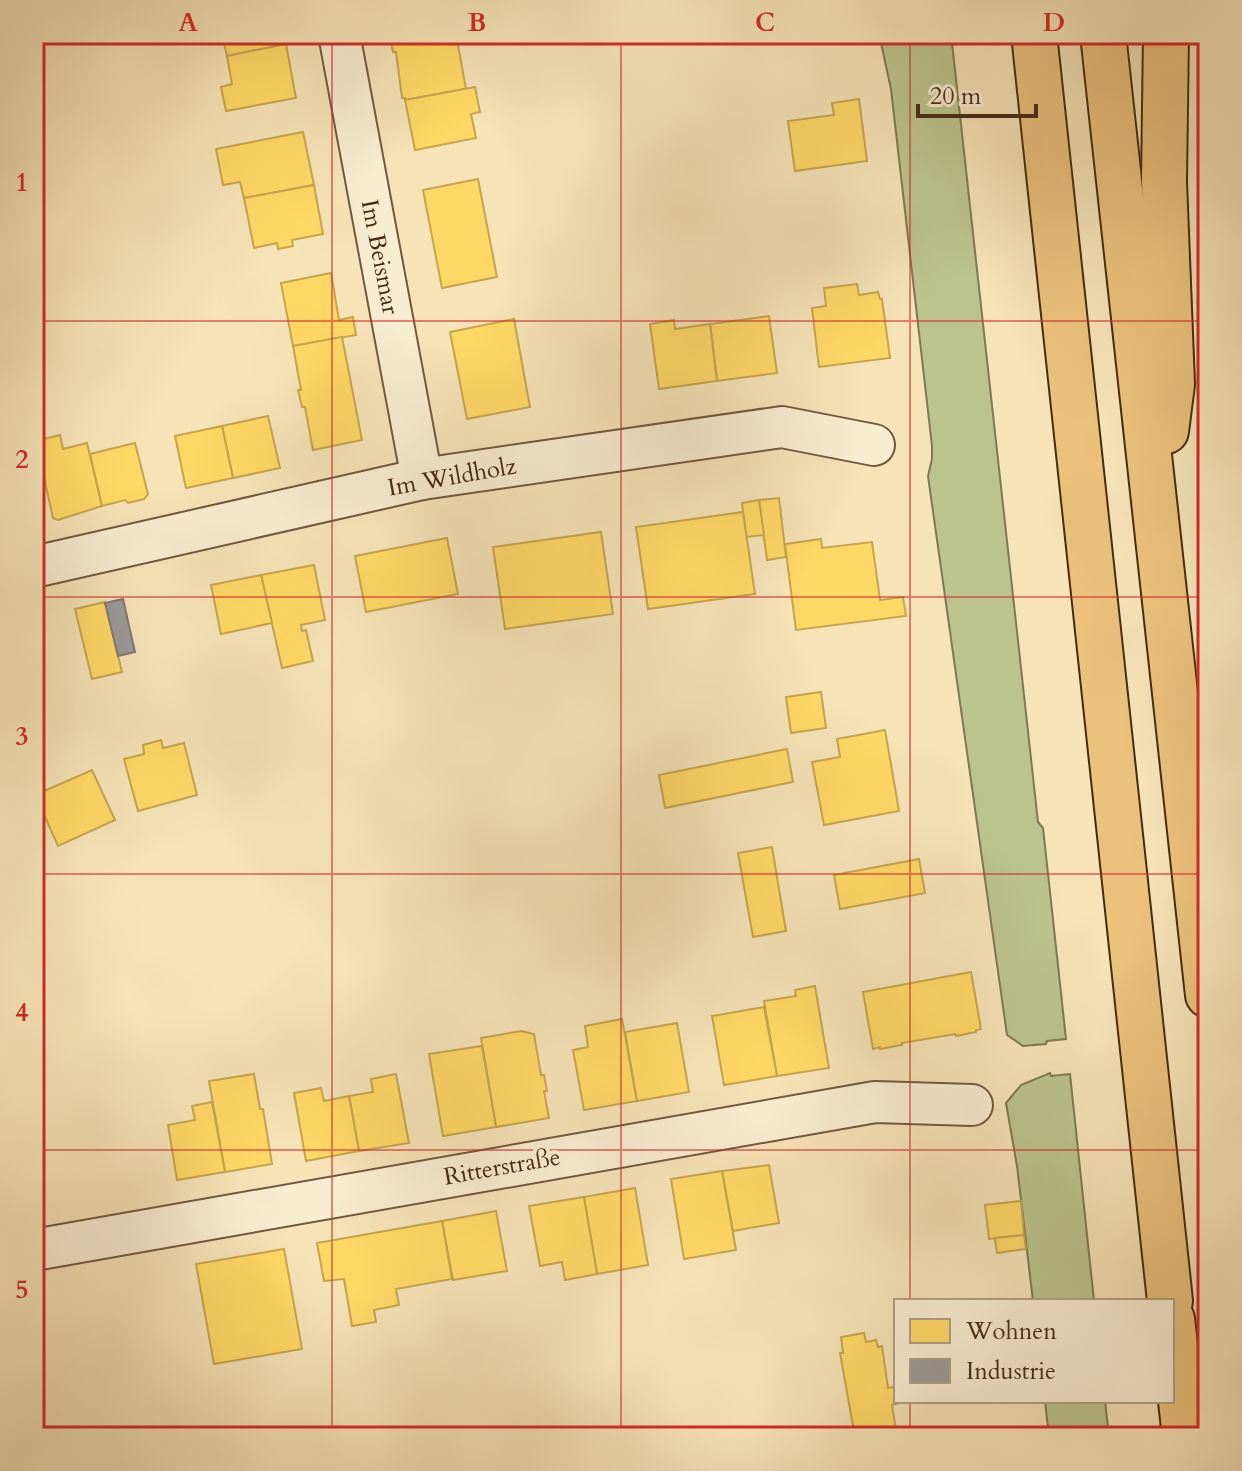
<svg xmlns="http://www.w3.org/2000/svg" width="1242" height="1471" viewBox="0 0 1242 1471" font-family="Cardo,serif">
<rect width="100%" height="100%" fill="#f6e3b8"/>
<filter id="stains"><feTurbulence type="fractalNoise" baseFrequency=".0025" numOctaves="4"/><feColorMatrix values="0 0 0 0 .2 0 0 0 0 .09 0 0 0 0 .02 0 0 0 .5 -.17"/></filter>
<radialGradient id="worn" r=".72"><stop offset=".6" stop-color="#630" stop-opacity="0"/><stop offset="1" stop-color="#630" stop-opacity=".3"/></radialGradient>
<g fill="#bbc48f" stroke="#807852" stroke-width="2">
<path d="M879,34H951L1038,822L1043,828L1066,1039L1047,1041L1046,1044L1023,1046L1007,1035L928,476L932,459V446L891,89Z"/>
<path d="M1050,1073L1051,1076L1070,1074L1094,1301H1033L1017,1166L1006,1103L1021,1085Z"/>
<path d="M1045,1401H1105L1109,1437H1049Z"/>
</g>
<g fill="#ffd966" stroke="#c7a54e" stroke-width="2">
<path d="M222,34H284L286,44L227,56Z"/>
<path d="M404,34H456L466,89L405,100V98H402L396,52H393L390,37Z"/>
<path d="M286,44L296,98L226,111L221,87L232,84L227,56Z"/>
<path d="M475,87L480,112L471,114L476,138L415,150L405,100Z"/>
<path d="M859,99L867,161L795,171L788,121L834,115L832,103Z"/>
<path d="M303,132L314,185L244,198L240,182L223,185L216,149Z"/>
<path d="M478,179L497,277L442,288L423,190Z"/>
<path d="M314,185L323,234L292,240L293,246L278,249L277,243L254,248L244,198Z"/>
<path d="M331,273L339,320L353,317L356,335L293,346L281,283Z"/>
<path d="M857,284L859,295L878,292L880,299H882L890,358L819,367L812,308L826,306L824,288Z"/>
<path d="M769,316L777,373L717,381L710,324Z"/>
<path d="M514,319L530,407L467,419L450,332Z"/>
<path d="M674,320L675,329L710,324L717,381L659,389L650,324Z"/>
<path d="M342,337L362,440L313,450L305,407H302L298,390H301L293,346Z"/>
<path d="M268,416L280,468L233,478L222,426Z"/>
<path d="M222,426L233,478L186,488L175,436Z"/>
<path d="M60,435L63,449L87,443L102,506L58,520L53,518L36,441Z"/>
<path d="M135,443L148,494L144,499L128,503L125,500L102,506L90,454Z"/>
<path d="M779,498L786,557L767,560L759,500Z"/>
<path d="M759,500L764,535L746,537L742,503Z"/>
<path d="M743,512L755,594L648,609L636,527Z"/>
<path d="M601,532L613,614L505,629L493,547Z"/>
<path d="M447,538L458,594L366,612L355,556Z"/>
<path d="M821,539L822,548L872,542L880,600L903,597L906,616L796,630L785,544Z"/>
<path d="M314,565L325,620L301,625L302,631L306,630L313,661L282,668L261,575Z"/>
<path d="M261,575L272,623L221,634L211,585Z"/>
<path d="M105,602L122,672L92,679L75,609Z"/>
<path d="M821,692L826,728L791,733L786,697Z"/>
<path d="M885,730L899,811L824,825L812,762L840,757L837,739Z"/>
<path d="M161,740L163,748L184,743L197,795L138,811L124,759L144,754L143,745Z"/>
<path d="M787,749L793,782L665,808L659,775Z"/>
<path d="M92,770L115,820L58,846L35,795Z"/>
<path d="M772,847L786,931L753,937L738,853Z"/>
<path d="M919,859L925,893L840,909L834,875Z"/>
<path d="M971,972L981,1029L976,1030V1032L956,1036L955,1034L902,1043V1045L880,1049V1047L873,1049L863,992Z"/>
<path d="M815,986L829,1068L777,1076L764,1001L796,996L795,990Z"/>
<path d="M764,1007L777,1076L724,1085L712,1016Z"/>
<path d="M622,1019L637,1101L584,1110L573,1050L588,1047L585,1026Z"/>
<path d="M677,1023L689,1092L637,1101L625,1032Z"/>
<path d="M521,1031L534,1034L541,1075H544L547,1091H544L549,1118L496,1127L481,1038Z"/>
<path d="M482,1046L496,1127L443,1136L429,1054Z"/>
<path d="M254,1074L260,1109H263L272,1164L225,1172L209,1081Z"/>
<path d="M396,1074L409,1143L359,1151L349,1096L373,1092L371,1079Z"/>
<path d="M321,1088L324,1101L349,1096L359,1151L306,1161L294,1093Z"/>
<path d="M212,1102L225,1172L177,1180L168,1125L195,1120L192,1106Z"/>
<path d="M769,1165L779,1223L733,1231L722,1171Z"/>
<path d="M722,1171L736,1250L684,1259L671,1179Z"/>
<path d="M635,1188L648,1265L597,1274L584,1197Z"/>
<path d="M584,1197L597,1274L565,1280L562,1262L540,1266L529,1206Z"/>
<path d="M1021,1201L1024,1235L989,1239L985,1205Z"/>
<path d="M496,1211L507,1271L453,1280L442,1221Z"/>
<path d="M442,1221L452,1279L396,1289L399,1305L374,1310L376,1322L352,1326L344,1279L324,1281L317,1243Z"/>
<path d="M1024,1235L1026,1249L997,1253L995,1238Z"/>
<path d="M284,1249L302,1349L214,1364L196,1264Z"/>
<path d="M864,1333L866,1342L876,1340L878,1347L882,1346L888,1388L896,1386V1401H898L899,1403L892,1405L896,1430L855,1437L840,1353H843L841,1337Z"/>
</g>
<path fill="#999" stroke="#807871" stroke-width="2" d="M123,599L135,652L118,656L105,603Z"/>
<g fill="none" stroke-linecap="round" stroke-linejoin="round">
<defs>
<g id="minor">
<path d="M339,34L422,479"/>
<path d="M34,567L422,479L782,427L874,445"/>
<path d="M34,1250L875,1102L972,1105"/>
</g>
<g id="motorway">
<path d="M1034,34L1170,1301"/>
<path d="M1103,34L1208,995"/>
<path d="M1166,34L1164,182L1172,384L1166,431"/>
<path d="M1172,1319L1185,1437"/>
</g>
</defs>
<use href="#minor" stroke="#71593e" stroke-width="44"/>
<use href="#motorway" stroke="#452b15" stroke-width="48"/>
<use href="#minor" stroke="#f9edd1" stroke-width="40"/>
<use href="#motorway" stroke="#ebc27c" stroke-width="44"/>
</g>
<path fill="none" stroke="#d62828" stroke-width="2" stroke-opacity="0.55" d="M332,34V1437M621,34V1437M910,34V1301M34,321H1208M34,597H1208M34,874H1208M34,1150H1208M910,1401V1437"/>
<g text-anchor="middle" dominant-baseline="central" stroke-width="8" stroke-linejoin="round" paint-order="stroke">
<g font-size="24" fill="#452b15" stroke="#f9edd1">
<text transform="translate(380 257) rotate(79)">Im Beismar</text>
<text transform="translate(452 477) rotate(-10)">Im Wildholz</text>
<text transform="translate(502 1167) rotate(-10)">Ritterstraße</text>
</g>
</g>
<rect width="1242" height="1471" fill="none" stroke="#f6e3b8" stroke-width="88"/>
<rect x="894" y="1299" width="280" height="104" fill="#f9edd1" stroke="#b19f86" stroke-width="2"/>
<rect x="910" y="1319" width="40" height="24" fill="#ffd966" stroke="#b19f86" stroke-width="2"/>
<text x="966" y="1339" font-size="24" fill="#452b15">Wohnen</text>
<rect x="910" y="1359" width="40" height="24" fill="#999999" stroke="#b19f86" stroke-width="2"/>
<text x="966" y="1379" font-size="24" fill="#452b15">Industrie</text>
<path d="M918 104v12h118v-12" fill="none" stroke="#452b15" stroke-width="4"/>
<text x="930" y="104" font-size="24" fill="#452b15" stroke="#f9edd1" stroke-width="6" paint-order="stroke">20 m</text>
<rect x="44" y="44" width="1154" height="1383" fill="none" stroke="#d62828" stroke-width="3"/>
<g font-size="26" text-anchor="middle" font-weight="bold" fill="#d62828">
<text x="188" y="31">A</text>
<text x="477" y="31">B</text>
<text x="765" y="31">C</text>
<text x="1054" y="31">D</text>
<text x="22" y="191">1</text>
<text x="22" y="468">2</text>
<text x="22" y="745">3</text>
<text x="22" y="1021">4</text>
<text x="22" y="1298">5</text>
</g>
<rect width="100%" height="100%" filter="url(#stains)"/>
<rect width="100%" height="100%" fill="url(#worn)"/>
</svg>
